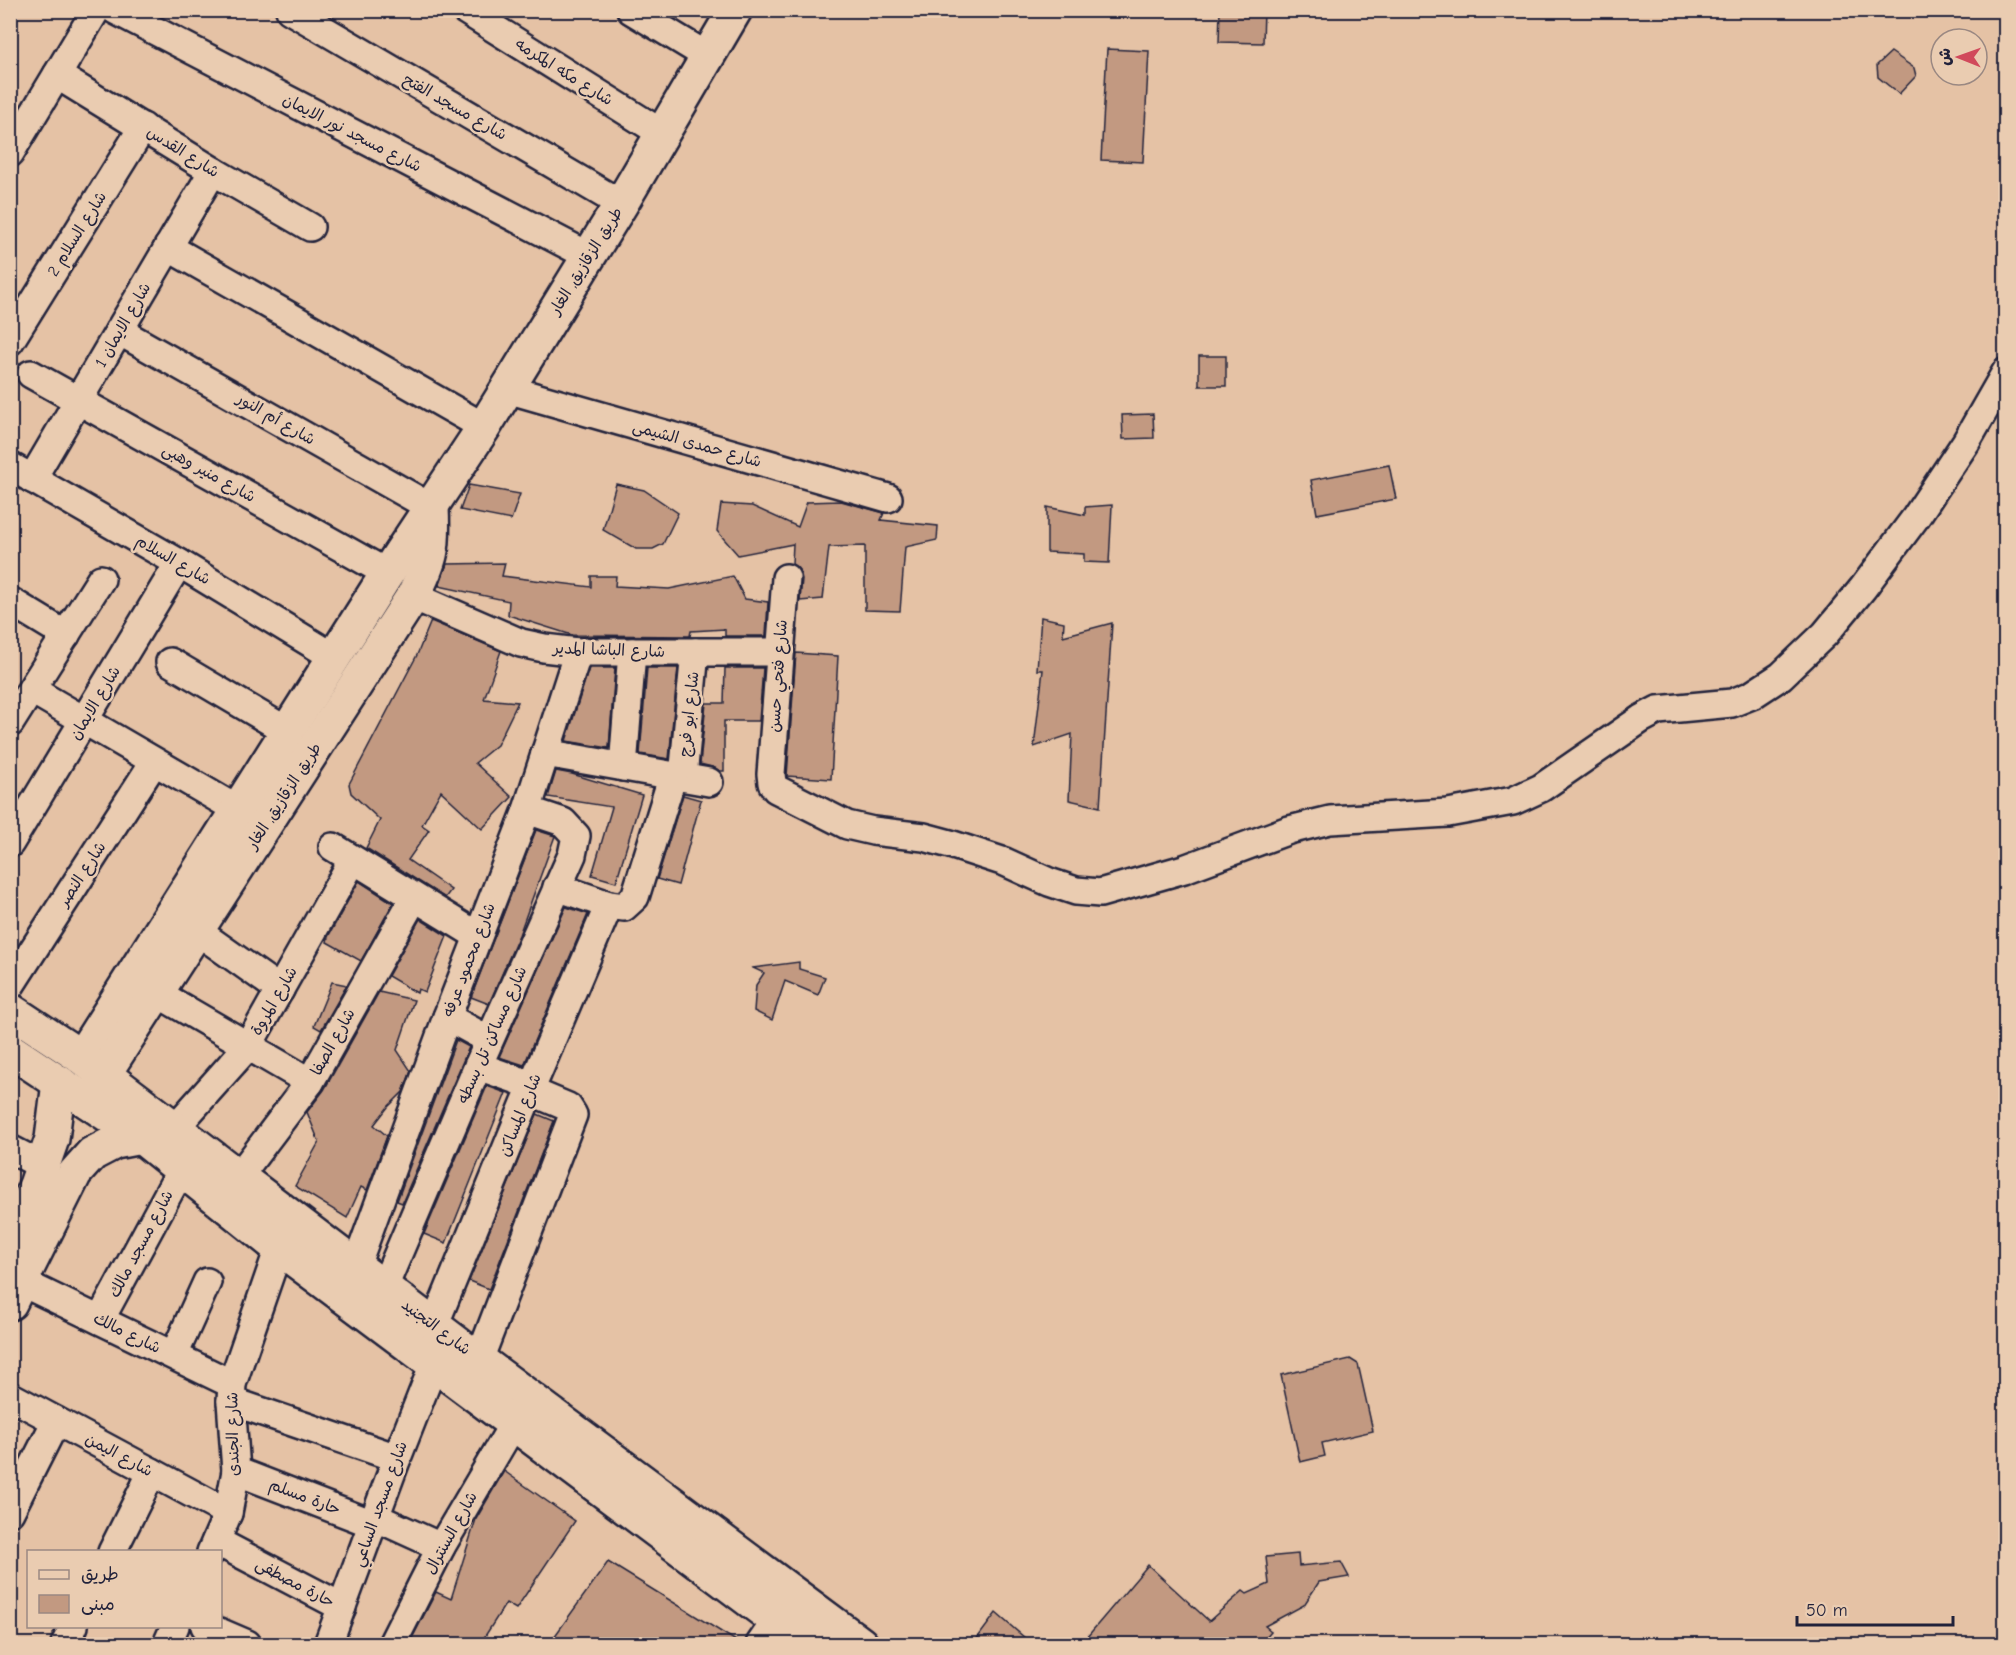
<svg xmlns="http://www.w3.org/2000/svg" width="2016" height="1655" viewBox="0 0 2016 1655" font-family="'Comic Neue','Playpen Sans Arabic',sans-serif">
<rect width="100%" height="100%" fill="#e5c2a5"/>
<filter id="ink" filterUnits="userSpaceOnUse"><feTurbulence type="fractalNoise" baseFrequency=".0167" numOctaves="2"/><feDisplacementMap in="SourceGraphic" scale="12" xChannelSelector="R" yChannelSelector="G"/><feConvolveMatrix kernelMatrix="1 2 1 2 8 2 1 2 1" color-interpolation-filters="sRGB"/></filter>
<g filter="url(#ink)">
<g fill="#c29981" stroke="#22223b" stroke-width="1.5">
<path d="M1220,10H1264L1263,43L1219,42Z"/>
<path d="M1107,49L1149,51L1143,162L1101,160Z"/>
<path d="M1891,52L1914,68L1916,76L1899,94L1878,77L1877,65Z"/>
<rect x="1199" y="356" width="27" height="30"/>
<path d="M1153,414L1154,438L1123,439L1122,415Z"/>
<path d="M1389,465L1396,499L1317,514L1311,480Z"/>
<path d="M616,484L644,490L678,513L663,544L653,549H636L603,530Z"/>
<path d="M469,485L520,494L511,520L460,510Z"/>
<path d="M841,501L884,513L881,520L938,526L937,540L905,547L900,611L865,610V546L829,547L823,599L800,601L802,579L800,571L792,564L793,544L738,555L717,531L721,504L752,506L798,527L807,502Z"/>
<path d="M1112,505L1109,563L1084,562V554L1047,552V507L1085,515V507Z"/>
<path d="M505,563L502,576L591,587V576H616L615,586L669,589L733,576L745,599L768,602L766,636H725V629L691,631L690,636L572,635L508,615L509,601L439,586L447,564Z"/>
<path d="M1041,617L1064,622L1063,636L1112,623L1100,807L1069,800L1072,734L1034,747L1043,670H1037Z"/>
<path d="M431,621L501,651L484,699L518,702L497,745L475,763L512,797L482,829L441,791L422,825L429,830L408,860L451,890L445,898L366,848L380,820L351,793L349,784L417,655Z"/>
<path d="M796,653L838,656L831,779L787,776Z"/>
<path d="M589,668H615L609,748L566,741Z"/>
<path d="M647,668H678L669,759L640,754Z"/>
<path d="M725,668H763L759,721H724V771H720L712,767L700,764L706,703H724Z"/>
<path d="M556,771L572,774L642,795L616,882L592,875L612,807L548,797Z"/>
<path d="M683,795L701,800L678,885L657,879Z"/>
<path d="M536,830L555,836L519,935L489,1004L471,997Z"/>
<path d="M359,881L393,903L361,961L327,942L328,937Z"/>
<path d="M566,907L588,914L524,1065L499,1057Z"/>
<path d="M420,919L447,936L425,992L418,989L417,993L388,976Z"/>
<path d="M799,962V969L825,977L818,995L785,981L772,1020L754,1011L756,985L764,973L753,968Z"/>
<path d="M332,982L347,985L321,1030L314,1026Z"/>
<path d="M379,992L414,1000L397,1050L411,1071L403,1092L388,1107L374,1125L387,1136L367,1190L361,1187L347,1218L295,1186L319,1142L307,1112L324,1090Z"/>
<path d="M456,1040L469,1047L402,1203L397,1201Z"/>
<path d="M487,1086L506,1093L446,1243L424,1234Z"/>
<path d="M537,1114L554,1121L489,1289L469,1281Z"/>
<path d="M1350,1359L1358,1364L1373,1431L1322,1443L1325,1456L1300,1462L1281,1375Z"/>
<path d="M504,1471L575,1521L516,1609L506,1603L480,1644H409L436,1592L451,1599L476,1519Z"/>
<path d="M1298,1554L1299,1566L1341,1562L1349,1577L1319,1582L1304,1605L1265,1626L1271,1631L1260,1644H1081L1148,1565L1209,1621L1243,1591L1247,1594L1269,1584L1266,1557Z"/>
<path d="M608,1562L741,1644H549Z"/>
<path d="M996,1613L1032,1644H973Z"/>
</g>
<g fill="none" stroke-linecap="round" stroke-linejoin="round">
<defs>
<g id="minor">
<path d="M115,10L589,256"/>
<path d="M290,10L621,204"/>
<path d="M465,10L663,134"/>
<path d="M631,10L707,56"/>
<path d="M57,75L213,171L310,227"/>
<path d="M10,153L96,10"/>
<path d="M168,247L484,427"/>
<path d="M119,331L432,508"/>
<path d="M10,341L143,127"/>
<path d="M31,374L387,573"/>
<path d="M507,389L888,498"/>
<path d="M10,466L179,563L334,657"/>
<path d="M32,479L213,171"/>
<path d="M786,578L771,774L772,783L776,789L847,825L873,831L924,837L950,844L1005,862L1049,882L1076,891L1100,893L1184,869L1289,830L1330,820L1448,813L1513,801L1541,788L1641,719L1658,710L1732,703L1752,695L1781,676L1825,634L1863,588L1916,517L1966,442L2006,372"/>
<path d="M413,596L521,643L544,648L578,652H780"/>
<path d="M10,601L66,635"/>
<path d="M170,662L287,731"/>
<path d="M32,690L238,810"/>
<path d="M10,723L101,579"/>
<path d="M545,753L709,782"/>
<path d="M623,767L632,652"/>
<path d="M683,777L695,652"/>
<path d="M10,843L179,563"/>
<path d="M333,847L478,936"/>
<path d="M557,887L609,905L624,907L635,897L673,775"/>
<path d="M197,931L280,990"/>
<path d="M10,986L154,762"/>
<path d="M157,993L310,1082"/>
<path d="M447,1017L489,1040"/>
<path d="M478,1066L532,1085"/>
<path d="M175,1128L248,1046L353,860"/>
<path d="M10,1149L43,1166"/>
<path d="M239,1176L310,1082L414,898"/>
<path d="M356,1266L447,1017L527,810L578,652"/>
<path d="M21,1282L232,1384"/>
<path d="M384,1287L478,1066L572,855L576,836L563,822L527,810"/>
<path d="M100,1320L182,1168"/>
<path d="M434,1326L530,1091L609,905"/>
<path d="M174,1355L207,1282"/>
<path d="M479,1360L573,1115L568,1107L530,1091"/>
<path d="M10,1396L228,1513"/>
<path d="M231,1401L397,1458"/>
<path d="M236,1471L373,1524"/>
<path d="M10,1512L56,1421"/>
<path d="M375,1517L441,1547"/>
<path d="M216,1541L342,1607"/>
<path d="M112,1552L152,1472"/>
<path d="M211,1552L228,1513L236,1471L231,1401L232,1384L279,1248"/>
<path d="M205,1626L247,1644"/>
<path d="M65,1644L74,1626"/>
<path d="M167,1644L175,1626"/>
<path d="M328,1644L397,1458L434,1364"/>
<path d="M392,1644L441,1547L514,1423"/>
<path d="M760,1644L776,1621"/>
</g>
<g id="major">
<path d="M81,1057L397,558L484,427L621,204L735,10"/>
<path d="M104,1074L413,596C432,559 434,549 432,508"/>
<path d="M10,1244L36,1185L52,1139L59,1082"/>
<path d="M10,1303L75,1173L92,1154L115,1142L141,1137"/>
</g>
<g id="highway">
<path d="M10,1010L81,1057L479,1360L861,1644"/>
<path d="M10,1050L141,1137L279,1248L808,1644"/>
</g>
</defs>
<use href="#minor" stroke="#22223b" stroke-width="32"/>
<use href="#major" stroke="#22223b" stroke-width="38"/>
<use href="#highway" stroke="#22223b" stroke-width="38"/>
<use href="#minor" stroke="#eaccb1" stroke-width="27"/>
<use href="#major" stroke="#eaccb1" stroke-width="33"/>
<use href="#highway" stroke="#eaccb1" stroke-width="33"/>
</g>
</g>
<g text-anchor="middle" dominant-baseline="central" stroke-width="5" stroke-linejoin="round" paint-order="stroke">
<g font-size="16" fill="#22223b" stroke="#eaccb1">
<text transform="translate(564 72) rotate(32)">شارع مكه المكرمه</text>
<text transform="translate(455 107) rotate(30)">شارع مسجد الفتح</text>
<text transform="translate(352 133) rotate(27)">شارع مسجد نور الايمان</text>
<text transform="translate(183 152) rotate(32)">شارع القدس</text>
<text transform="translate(77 234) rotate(-58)">شارع السلام 2</text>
<text transform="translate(586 261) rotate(-58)">طريق الزقازيق, الغار</text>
<text transform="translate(123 325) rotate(-60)">شارع الايمان 1</text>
<text transform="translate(276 419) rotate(30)">شارع أم النور</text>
<text transform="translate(697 444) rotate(16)">شارع حمدى الشيمى</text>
<text transform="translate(209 473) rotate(29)">شارع منير وهبى</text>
<text transform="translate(173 560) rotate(30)">شارع السلام</text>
<text transform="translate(609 650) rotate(2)">شارع الباشا المدير</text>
<text transform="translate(778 676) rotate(-86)">شارع فتحي حسن</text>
<text transform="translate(95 703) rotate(-59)">شارع الايمان</text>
<text transform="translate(689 714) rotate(-84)">شارع ابو فرج</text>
<text transform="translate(284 796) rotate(-57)">طريق الزقازيق, الغار</text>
<text transform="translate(82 874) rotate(-57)">شارع النصر</text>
<text transform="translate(469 960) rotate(-69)">شارع محمود عرفه</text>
<text transform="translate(274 1001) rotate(-60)">شارع المروة</text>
<text transform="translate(492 1035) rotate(-66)">شارع مساكن تل بسطه</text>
<text transform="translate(333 1042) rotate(-61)">شارع الصفا</text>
<text transform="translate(520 1115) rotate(-68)">شارع المساكن</text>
<text transform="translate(141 1244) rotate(-62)">شارع مسجد مالك</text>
<text transform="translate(436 1327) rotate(37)">شارع التجنيد</text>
<text transform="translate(127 1333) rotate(26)">شارع مالك</text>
<text transform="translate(233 1434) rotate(-91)">شارع الجندى</text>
<text transform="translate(119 1455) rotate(28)">شارع اليمن</text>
<text transform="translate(305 1497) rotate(21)">حارة مسلم</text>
<text transform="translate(380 1504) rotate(-70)">شارع مسجد الساعي</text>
<text transform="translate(451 1533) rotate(-61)">شارع السنترال</text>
<text transform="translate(295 1583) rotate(28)">حارة مصطفى</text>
</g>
</g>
<rect width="2016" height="1655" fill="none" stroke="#eaccb1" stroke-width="36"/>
<rect x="18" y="18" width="1980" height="1619" fill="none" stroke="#22223b" stroke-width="2" filter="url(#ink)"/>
<rect x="27" y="1550" width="195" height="78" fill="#eaccb1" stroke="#9a8882" stroke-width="1.5"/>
<rect x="39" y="1570" width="30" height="9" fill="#eaccb1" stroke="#9a8882" stroke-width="1.5"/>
<text x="81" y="1580" font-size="18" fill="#22223b">طريق</text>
<rect x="39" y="1595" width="30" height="18" fill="#c29981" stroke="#9a8882" stroke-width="1.5"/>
<text x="81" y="1610" font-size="18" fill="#22223b">مبنى</text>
<g transform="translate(1959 57) rotate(271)"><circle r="28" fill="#eaccb1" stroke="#9a8882" stroke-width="1.5"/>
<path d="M0-4.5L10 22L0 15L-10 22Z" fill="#d1495b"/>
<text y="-9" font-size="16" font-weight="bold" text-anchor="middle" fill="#22223b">ش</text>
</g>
<path d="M1797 1616v9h156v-9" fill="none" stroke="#22223b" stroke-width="3"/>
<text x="1806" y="1616" font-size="18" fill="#22223b" stroke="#eaccb1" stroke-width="4.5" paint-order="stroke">50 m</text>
</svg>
